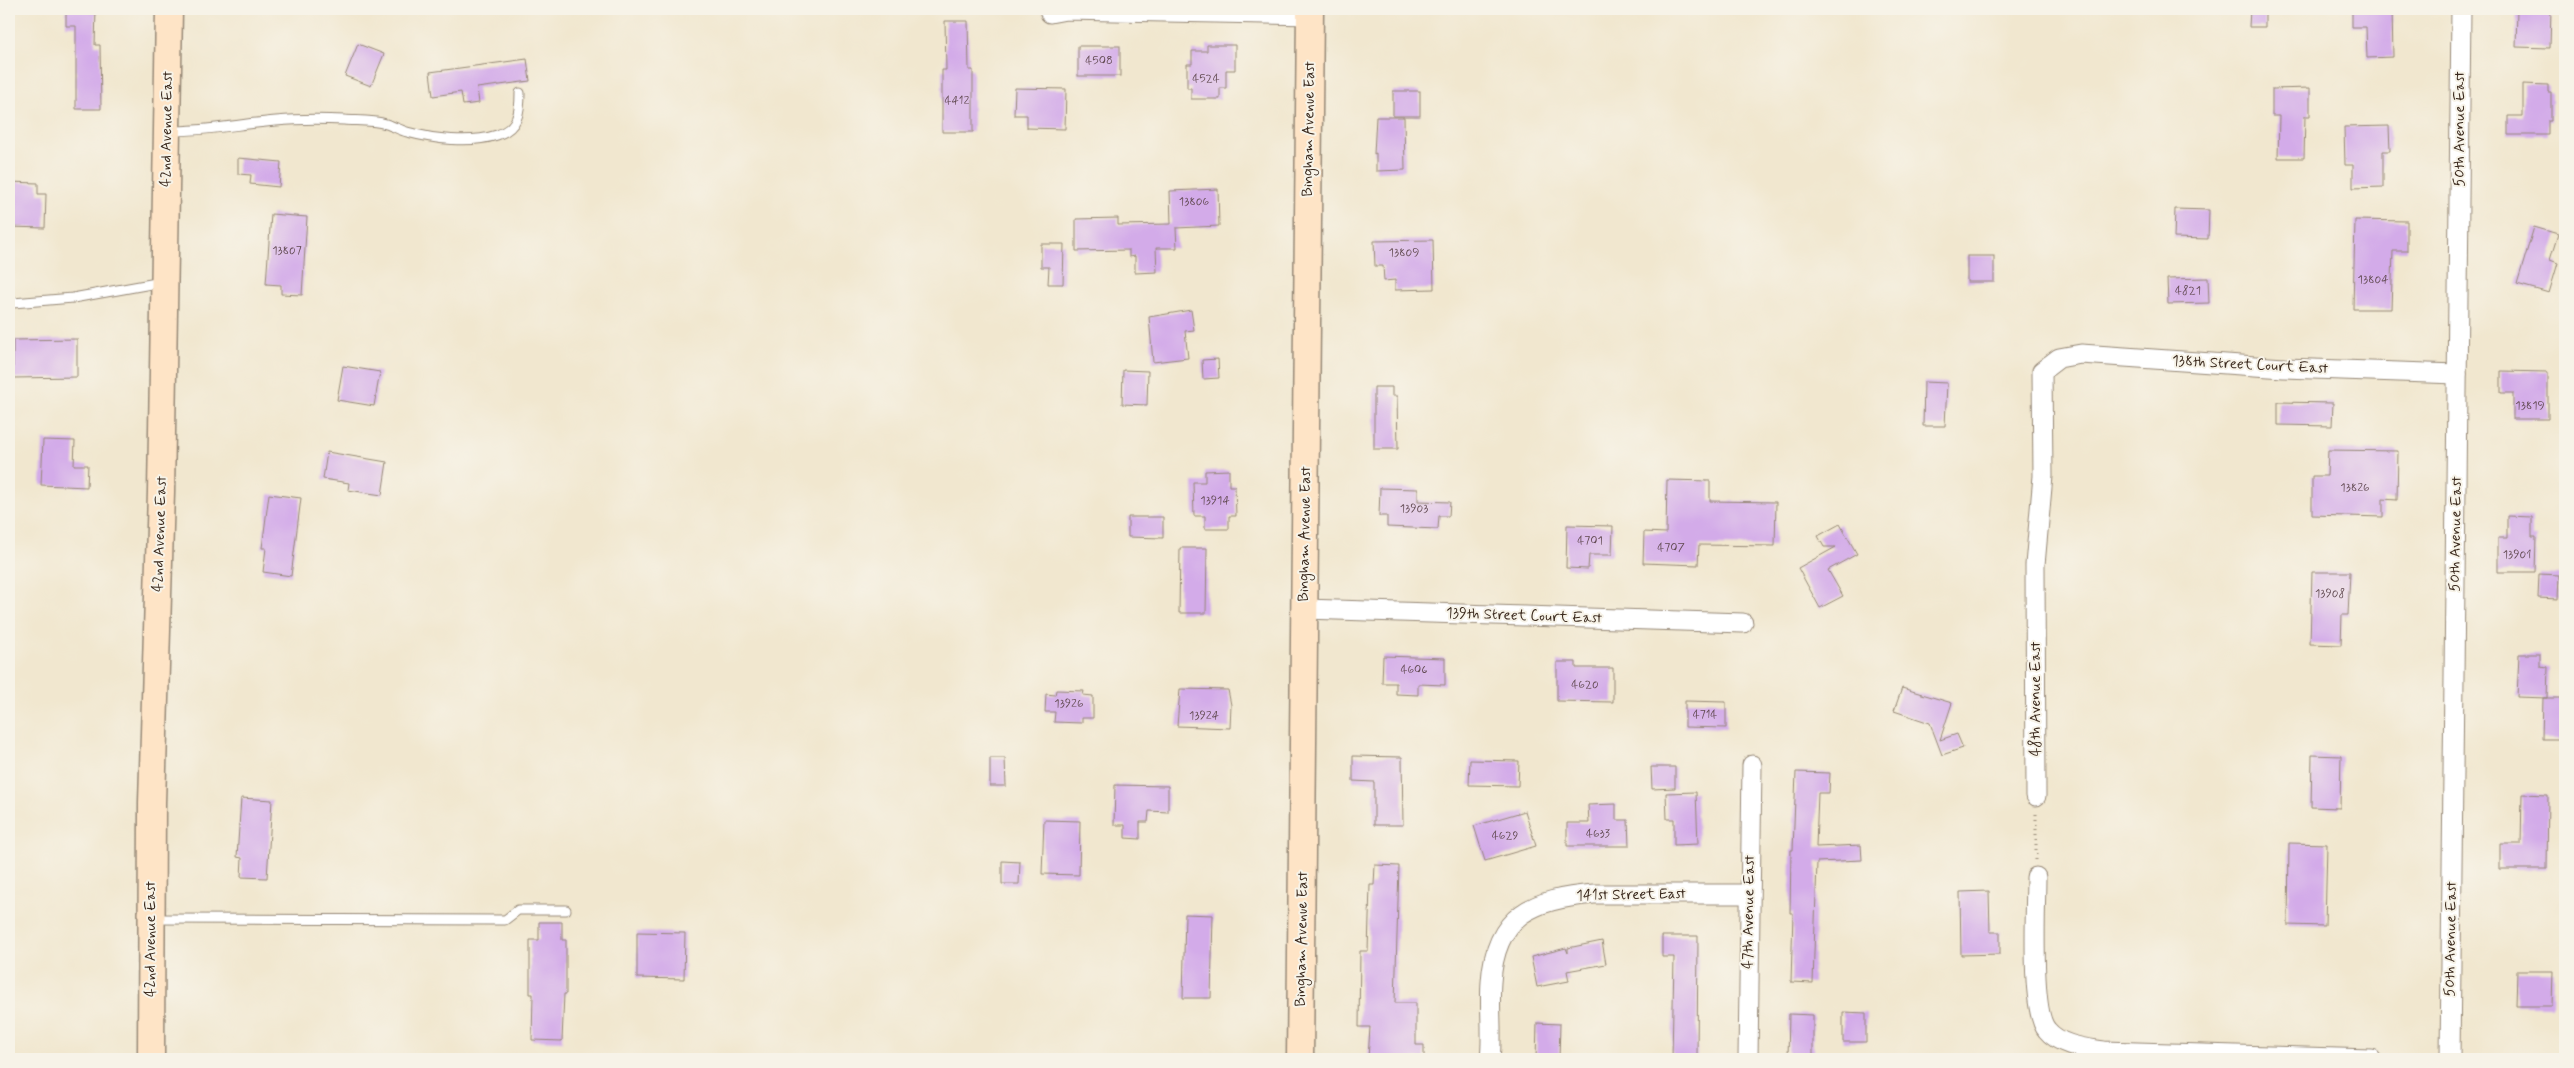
<svg xmlns="http://www.w3.org/2000/svg" width="2574" height="1068" viewBox="0 0 2574 1068" font-family="Mynerve,sans-serif">
<rect width="100%" height="100%" fill="#f7f3e8"/>
<filter id="ink" filterUnits="userSpaceOnUse"><feTurbulence type="fractalNoise" baseFrequency=".02" numOctaves="2"/><feDisplacementMap in="SourceGraphic" scale="10" xChannelSelector="R" yChannelSelector="G"/><feConvolveMatrix kernelMatrix="1 2 1 2 8 2 1 2 1" color-interpolation-filters="sRGB"/></filter>
<filter id="wash" filterUnits="userSpaceOnUse"><feTurbulence type="fractalNoise" baseFrequency=".0096" numOctaves="4" result="noise"/><feDisplacementMap in="SourceGraphic" scale="20" xChannelSelector="R" yChannelSelector="G"/><feGaussianBlur stdDeviation="1.12" result="paint"/><feColorMatrix in="noise" values="0 0 0 0 0 0 0 0 0 0 0 0 0 0 0 0 0 1.4 0 .05"/><feComposite in="paint" operator="in"/></filter>
<g filter="url(#wash)">
<rect width="100%" height="100%" fill="#f1e7cf"/>
<g id="blocks">
<g fill="#d3abe9">
<path d="M66,9H96L95,45H100L101,109H76V26H66Z"/>
<path d="M2250,9H2265V27H2249Z"/>
<path d="M2352,9H2392L2393,57L2367,58L2366,27H2352Z"/>
<path d="M2517,9H2551L2550,48L2516,47Z"/>
<path d="M945,21H968L969,70H973V132H942V70H946Z"/>
<path d="M358,44L384,54L371,86L345,76Z"/>
<path d="M1207,45H1235V70H1226V88H1220V99H1191V88H1187V64H1192V51H1207Z"/>
<rect x="1078" y="46" width="42" height="30"/>
<path d="M527,59L530,81L477,88L479,103L463,105L461,92L433,96L430,72Z"/>
<path d="M2523,84L2548,85V92H2551V121H2548V135H2508V116H2523Z"/>
<path d="M1015,88L1066,89L1065,129L1027,128V115H1014Z"/>
<path d="M2310,88V116H2305L2304,158H2278L2279,116H2272V89Z"/>
<rect x="1393" y="91" width="27" height="25"/>
<path d="M1376,117H1404L1405,170L1376,171V153L1374,154Z"/>
<path d="M2389,126L2390,151H2383V187L2353,188V165H2345L2344,127Z"/>
<path d="M238,158L281,162L279,187L250,184L251,175L238,174Z"/>
<path d="M9,182L38,183V194H46L45,228L9,227Z"/>
<path d="M1218,189L1219,226L1176,228L1177,248H1156L1157,272L1135,273V256L1129,257V250L1076,251V219L1118,218V225L1171,224L1170,191Z"/>
<path d="M2175,209L2209,210L2208,239L2174,238Z"/>
<path d="M271,214L307,217L302,295L281,294V285L266,284Z"/>
<path d="M2355,220L2407,221V251H2393L2391,309H2353Z"/>
<path d="M2534,227L2558,234L2550,260L2558,263L2549,293L2517,284Z"/>
<path d="M1433,240L1434,289L1395,290V280L1384,281L1383,266H1375L1374,241Z"/>
<path d="M1041,244H1064L1063,284H1048L1049,267H1041Z"/>
<rect x="1967" y="256" width="27" height="26"/>
<path d="M2208,278L2209,303L2168,304L2167,279Z"/>
<path d="M1191,310L1194,330L1185,331L1188,358L1153,362L1149,317Z"/>
<path d="M77,339V377L13,378V340Z"/>
<path d="M1218,359L1219,378L1203,379L1202,360Z"/>
<path d="M343,366L380,372L374,406L337,400Z"/>
<path d="M1123,370L1148,371L1147,405L1122,404Z"/>
<path d="M2501,371L2548,372V419H2513V393H2501Z"/>
<path d="M1924,382L1947,383L1945,426H1923Z"/>
<path d="M1374,387H1392V396H1397L1398,449H1374Z"/>
<path d="M2278,402L2333,403L2332,426L2278,425Z"/>
<path d="M43,440L75,441L74,465H88L87,487L41,485Z"/>
<path d="M2328,450L2398,451L2397,500L2383,499V517L2312,515V476H2327Z"/>
<path d="M327,452L387,462L382,495L348,490L349,483L323,479Z"/>
<path d="M1229,470V486H1235L1236,516H1229V529H1205V516H1194L1193,482H1205V471Z"/>
<path d="M1667,480L1710,481V501L1776,502L1775,546L1699,545L1698,565L1643,563L1644,532L1666,533Z"/>
<path d="M1380,488L1418,489V501L1450,502L1449,516H1439L1438,529L1387,527V516H1379Z"/>
<path d="M269,494L301,498L291,576L263,572L266,548H262Z"/>
<path d="M2507,516L2532,517V537H2536L2535,572H2498V538H2507Z"/>
<path d="M1128,517H1163V538L1128,537Z"/>
<path d="M1840,524L1857,554L1828,570L1843,596L1820,608L1798,568L1836,547H1824L1818,536Z"/>
<path d="M1567,525L1613,526L1612,555H1589L1588,569L1566,568Z"/>
<path d="M1180,548H1207L1206,613H1179Z"/>
<path d="M2312,572H2350L2348,615H2342L2341,645L2310,644Z"/>
<path d="M2539,574L2559,575L2558,599L2538,598Z"/>
<path d="M2519,654H2540V666L2548,667L2547,698L2517,697Z"/>
<path d="M1383,656L1445,658V685L1418,684V695L1396,694V683H1382Z"/>
<path d="M1557,662H1576V668H1613V702L1557,701Z"/>
<path d="M1902,688L1952,703L1940,740L1957,734L1963,748L1942,755L1930,723L1894,711Z"/>
<path d="M1180,689L1228,690L1231,705L1230,728L1177,726Z"/>
<path d="M1056,690L1084,691L1083,695L1093,696V718H1082V723L1054,722L1055,712H1045L1046,694L1055,695Z"/>
<path d="M2543,698H2565L2564,739H2542Z"/>
<path d="M1685,701L1726,702V728L1685,727Z"/>
<path d="M2312,755L2341,756L2340,808L2311,807Z"/>
<path d="M1353,756L1402,757L1403,825H1374V782L1353,781Z"/>
<path d="M990,758H1005L1006,786H990Z"/>
<path d="M1470,760L1519,761L1518,786L1469,785Z"/>
<path d="M1651,767H1675V788L1652,789Z"/>
<path d="M1796,772L1830,773L1829,793H1818L1816,847L1861,845L1862,860L1817,862L1813,983L1791,982L1793,913H1790L1791,850H1793Z"/>
<path d="M1115,785L1168,786V812L1149,811L1148,822H1140V839L1125,838V825H1114Z"/>
<path d="M1696,792L1698,844L1674,845V819H1667L1666,793Z"/>
<path d="M2522,794L2548,795L2547,869H2500V844H2521Z"/>
<path d="M241,798L272,800L267,878L241,877L242,858L237,857Z"/>
<path d="M1616,804V820H1628L1629,846H1567V823H1589L1588,805Z"/>
<path d="M1525,811L1536,846L1485,861L1474,826Z"/>
<path d="M1044,820L1080,821L1079,875L1042,874Z"/>
<path d="M2289,843L2327,844L2325,926L2288,925Z"/>
<path d="M1002,861L1020,862L1019,884H1002Z"/>
<path d="M1375,865L1399,866L1395,1003H1416V1045H1424V1059H1368L1370,1027H1359L1360,951H1368L1370,885H1374Z"/>
<path d="M1989,891L1990,932H2000V954L1961,955L1960,892Z"/>
<path d="M1185,914L1213,915L1211,998H1183Z"/>
<path d="M539,922H562V940H566V994H564L562,1041L532,1040L533,994H530V940H539Z"/>
<path d="M637,932L685,933L684,979L637,978Z"/>
<path d="M1662,936H1698L1697,1059H1672L1674,957H1662Z"/>
<path d="M1602,941L1606,964L1567,971L1569,981L1537,987L1531,957L1566,948L1568,953V948Z"/>
<path d="M2517,971H2553L2552,1006H2516Z"/>
<path d="M1843,1012L1866,1013V1042H1843Z"/>
<path d="M1789,1014L1813,1015V1059H1788Z"/>
<path d="M1537,1023L1560,1024L1559,1059H1536Z"/>
</g>
</g>
</g>
<g filter="url(#ink)">
<use href="#blocks" fill-opacity="0" stroke="#968876" stroke-width="1"/>
<g fill="none" stroke-linecap="round" stroke-linejoin="round">
<defs>
<g id="lane">
<path d="M170,131C206,131 240,124 276,121C298,119 321,119 344,120C357,121 373,120 386,124C393,126 400,130 407,132C433,139 470,144 497,135C518,128 520,113 520,93"/>
<path d="M13,303L73,298L162,282"/>
<path d="M154,919L505,920L518,910H566"/>
</g>
<g id="street">
<path d="M1050,13L1066,10L1310,15"/>
<path d="M1305,609L1743,623"/>
<path d="M2036,796L2035,565L2043,476L2042,371L2059,358L2081,354L2284,368L2457,374"/>
<path d="M2036,877C2036,906 2030,1011 2047,1030C2060,1046 2085,1048 2104,1051L2371,1059"/>
<path d="M1490,1059C1493,1034 1489,1008 1491,982C1495,914 1534,899 1594,894H1749"/>
<path d="M1748,1059L1752,765"/>
<path d="M2450,1059L2461,9"/>
</g>
<g id="secondary">
<path d="M151,1059L152,803L161,492L169,9"/>
<path d="M1300,1059L1310,9"/>
</g>
</defs>
<use href="#lane" stroke="#968876" stroke-width="11"/>
<use href="#street" stroke="#968876" stroke-width="21"/>
<use href="#secondary" stroke="#968876" stroke-width="29"/>
<path stroke="#968876" stroke-width="3" stroke-dasharray="1 4" stroke-linecap="butt" d="M2036,814V861"/>
<use href="#lane" stroke="#fff" stroke-width="9"/>
<use href="#street" stroke="#fff" stroke-width="19"/>
<use href="#secondary" stroke="#fee4c6" stroke-width="26"/>
</g>
</g>
<g text-anchor="middle" dominant-baseline="central" stroke-width="4" stroke-linejoin="round" paint-order="stroke">
<g font-size="12" fill="#614a51">
<text x="1099" y="61">4508</text>
<text x="1206" y="79">4524</text>
<text x="957" y="101">4412</text>
<text x="1194" y="202">13806</text>
<text x="287" y="251">13807</text>
<text x="1404" y="253">13809</text>
<text x="2373" y="280">13804</text>
<text x="2188" y="291">4821</text>
<text x="2530" y="406">13819</text>
<text x="2355" y="488">13826</text>
<text x="1215" y="501">13914</text>
<text x="1414" y="509">13903</text>
<text x="1590" y="541">4701</text>
<text x="1671" y="548">4707</text>
<text x="2517" y="555">13901</text>
<text x="2330" y="594">13908</text>
<text x="1414" y="670">4606</text>
<text x="1585" y="685">4620</text>
<text x="1069" y="704">13926</text>
<text x="1705" y="715">4714</text>
<text x="1204" y="716">13924</text>
<text x="1598" y="834">4633</text>
<text x="1505" y="836">4629</text>
</g>
<g font-size="15" fill="#3b2a1e" stroke="#f7f3e8">
<text transform="translate(167 129) rotate(-89)">42nd Avenue East</text>
<text transform="translate(1309 129) rotate(-89)">Bingham Avenue East</text>
<text transform="translate(2460 129) rotate(-90)">50th Avenue East</text>
<text transform="translate(2250 365) rotate(3)">138th Street Court East</text>
<text transform="translate(160 534) rotate(-88)">42nd Avenue East</text>
<text transform="translate(1305 534) rotate(-89)">Bingham Avenue East</text>
<text transform="translate(2456 534) rotate(-89)">50th Avenue East</text>
<text transform="translate(1524 616) rotate(2)">139th Street Court East</text>
<text transform="translate(2036 699) rotate(-90)">48th Avenue East</text>
<text transform="translate(1631 895) rotate(-1)">141st Street East</text>
<text transform="translate(1749 912) rotate(-89)">47th Avenue East</text>
<text transform="translate(151 939) rotate(-90)">42nd Avenue East</text>
<text transform="translate(1302 939) rotate(-89)">Bingham Avenue East</text>
<text transform="translate(2451 939) rotate(-89)">50th Avenue East</text>
</g>
</g>
<rect width="2574" height="1068" fill="none" stroke="#f7f3e8" stroke-width="30"/>
</svg>
